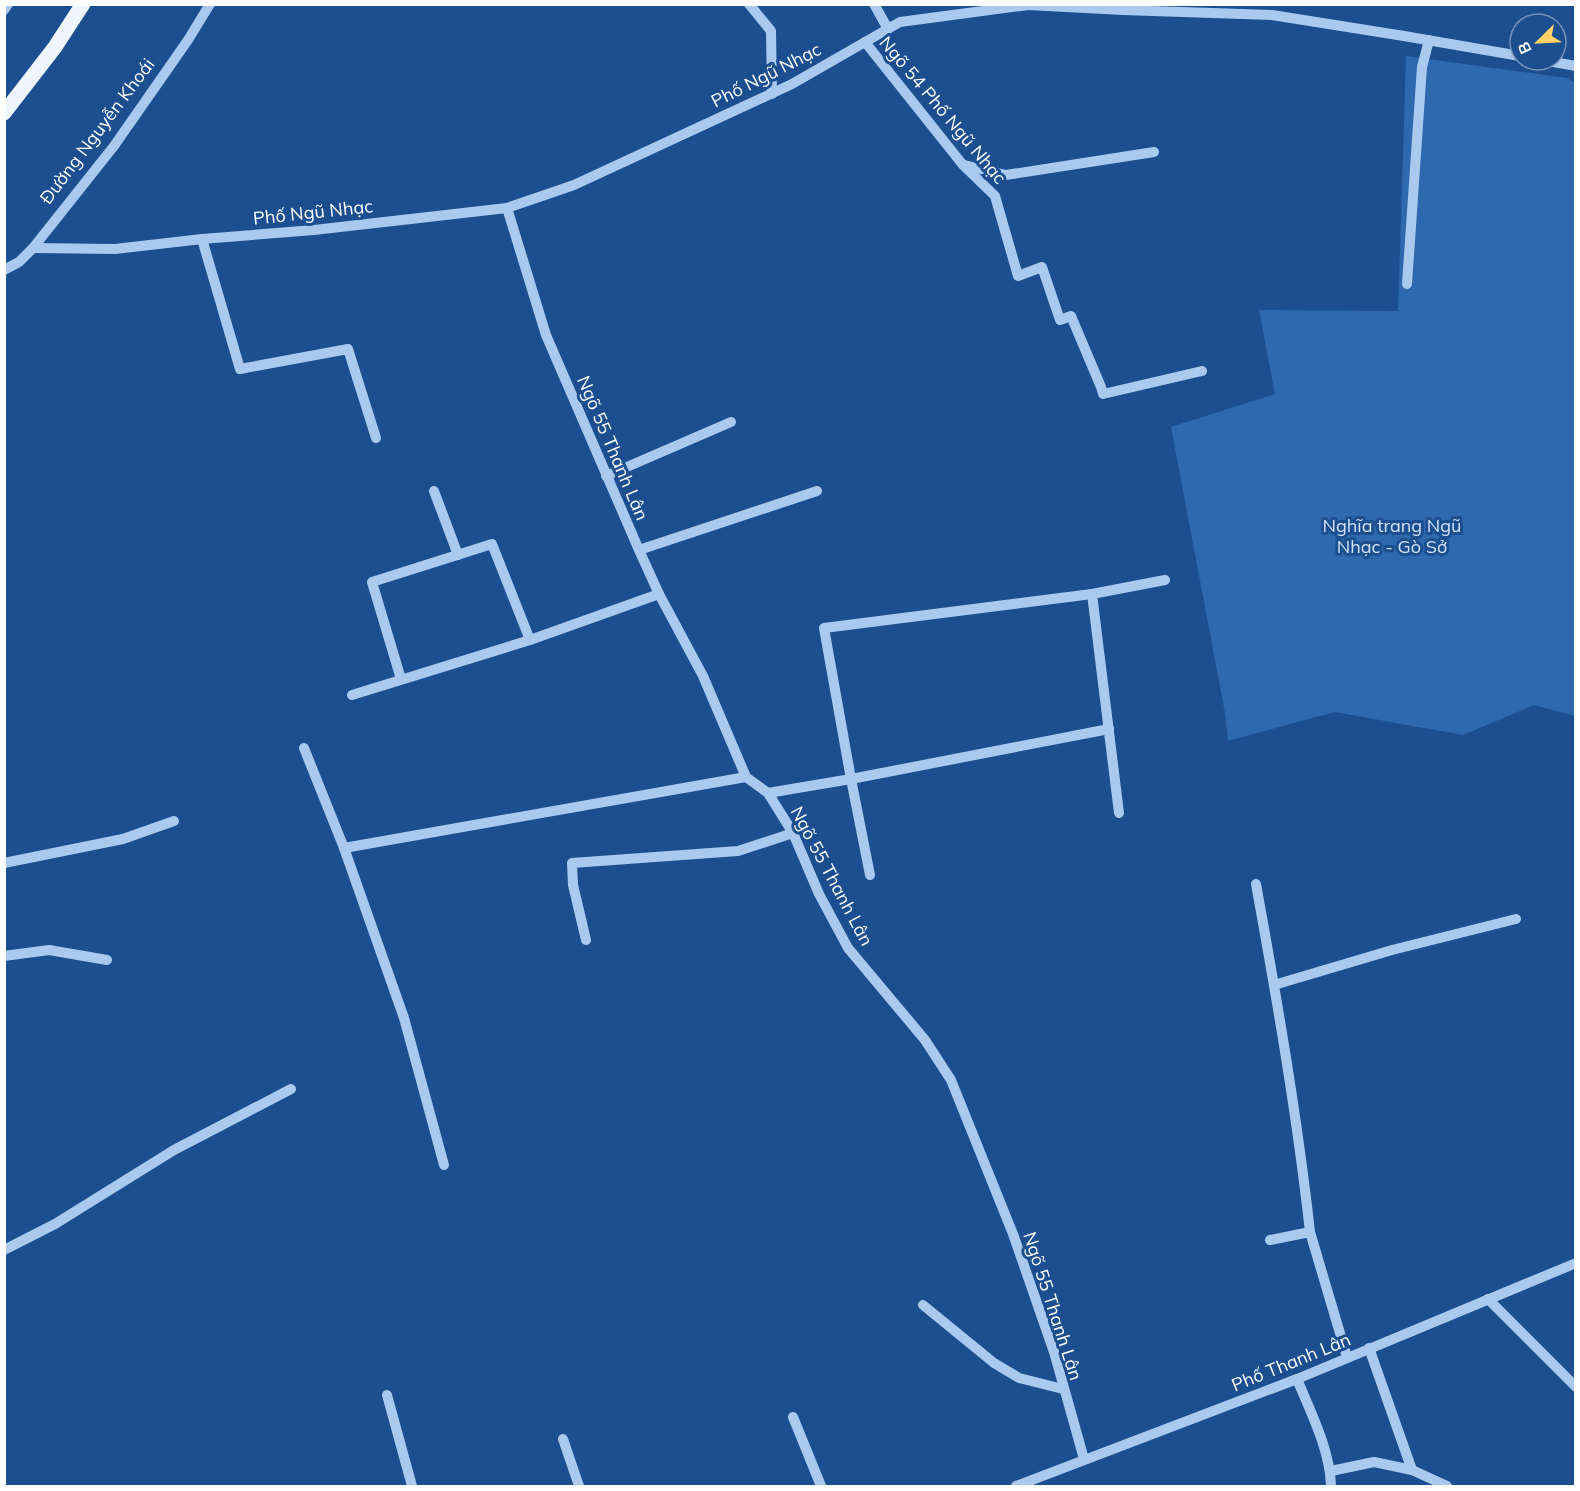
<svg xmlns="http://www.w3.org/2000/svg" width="1580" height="1491" viewBox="0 0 1580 1491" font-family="Mulish,sans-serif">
<rect width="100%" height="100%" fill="#1b4f8f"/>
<path fill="#2e69ad" d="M1406,56L1567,78L1575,83V716L1534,705L1463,735L1335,712L1228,741L1225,713L1171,427L1275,394L1259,310L1398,311Z"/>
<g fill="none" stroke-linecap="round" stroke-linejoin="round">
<g stroke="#a9c9ee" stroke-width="10">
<path d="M749,4L771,31L772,94"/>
<path d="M874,4L888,29"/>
<path d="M4,10L8,4"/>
<path d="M865,42L963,165L995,196L1018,276L1042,267L1060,320L1071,316L1101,387L1103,394L1202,371"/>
<path d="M1542,60L1576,66"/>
<path d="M964,165L1006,175L1154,152"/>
<path d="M507,208L546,335L639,550L659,594L703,676L746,777L768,793L793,833L819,894L848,948L925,1040L951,1080L1013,1234L1054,1352L1084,1459"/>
<path d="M202,239L240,369L348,349L376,438"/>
<path d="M33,248L115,249L202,239L314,230L507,208L574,185L792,84L900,22L1028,5L1123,10L1272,15L1404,36L1520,56"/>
<path d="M4,270L19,262L33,248L114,146L188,40L210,4"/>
<path d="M1407,284L1422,67L1429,40"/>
<path d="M606,476L731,422"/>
<path d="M434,491L458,555"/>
<path d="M639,550L817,491"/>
<path d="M401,679L372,582L492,544L530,640"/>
<path d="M352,695L530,640L659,594"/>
<path d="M304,748L344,848L746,777"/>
<path d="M768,793L851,779L1109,729"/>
<path d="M1119,813L1092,594L1165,580"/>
<path d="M344,848L404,1018L444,1165"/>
<path d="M4,863L123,839L174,821"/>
<path d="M870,875L851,779L824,628L1092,594"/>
<path d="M1256,884C1277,1000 1297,1115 1310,1232"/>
<path d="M586,940L573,885L572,863L738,851L793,833"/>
<path d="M4,956L49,950L107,960"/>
<path d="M1274,985L1392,950L1516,919"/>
<path d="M1270,1240L1310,1232L1347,1357"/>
<path d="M4,1250L55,1224L174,1150L291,1089"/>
<path d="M1488,1299L1576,1387"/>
<path d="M923,1305L994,1363L1019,1378L1063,1389"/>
<path d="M1369,1348L1412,1470"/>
<path d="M1297,1379C1311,1413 1330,1450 1331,1486"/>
<path d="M387,1395L412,1486"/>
<path d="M793,1417L821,1486"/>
<path d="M563,1439L579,1486"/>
<path d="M1331,1471L1374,1462L1412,1470L1447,1486"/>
<path d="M1016,1486L1297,1379L1576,1263"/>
</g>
<path stroke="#f0f6ff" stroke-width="15" d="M4,113L55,47L83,4"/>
</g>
<g text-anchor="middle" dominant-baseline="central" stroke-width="6" stroke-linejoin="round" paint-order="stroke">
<g font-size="18" fill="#fff" stroke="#1b4f8f">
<text transform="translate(766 75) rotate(-27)">Phố Ngũ Nhạc</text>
<text transform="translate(943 110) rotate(50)">Ngõ 54 Phố Ngũ Nhạc</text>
<text transform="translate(97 131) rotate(-53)">Đường Nguyễn Khoái</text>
<text transform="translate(313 212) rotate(-6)">Phố Ngũ Nhạc</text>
<text transform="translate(613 448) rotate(67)">Ngõ 55 Thanh Lân</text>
<text transform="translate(832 876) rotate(62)">Ngõ 55 Thanh Lân</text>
<text transform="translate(1053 1306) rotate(72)">Ngõ 55 Thanh Lân</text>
<text transform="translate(1291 1362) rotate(-22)">Phố Thanh Lân</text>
</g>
<g font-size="18" fill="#cfe3fa" stroke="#1b4f8f">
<text x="1392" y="525">Nghĩa trang Ngũ<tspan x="1392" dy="21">Nhạc - Gò Sở</tspan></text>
</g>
</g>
<rect width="1580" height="1491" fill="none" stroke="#ffffff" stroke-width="12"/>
<g transform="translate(1538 42) rotate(246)"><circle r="28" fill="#1b4f8f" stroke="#7695bc" stroke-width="1.5"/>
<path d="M0-4.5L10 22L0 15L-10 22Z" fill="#ffd166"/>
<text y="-9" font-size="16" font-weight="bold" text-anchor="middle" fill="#ffffff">B</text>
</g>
</svg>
